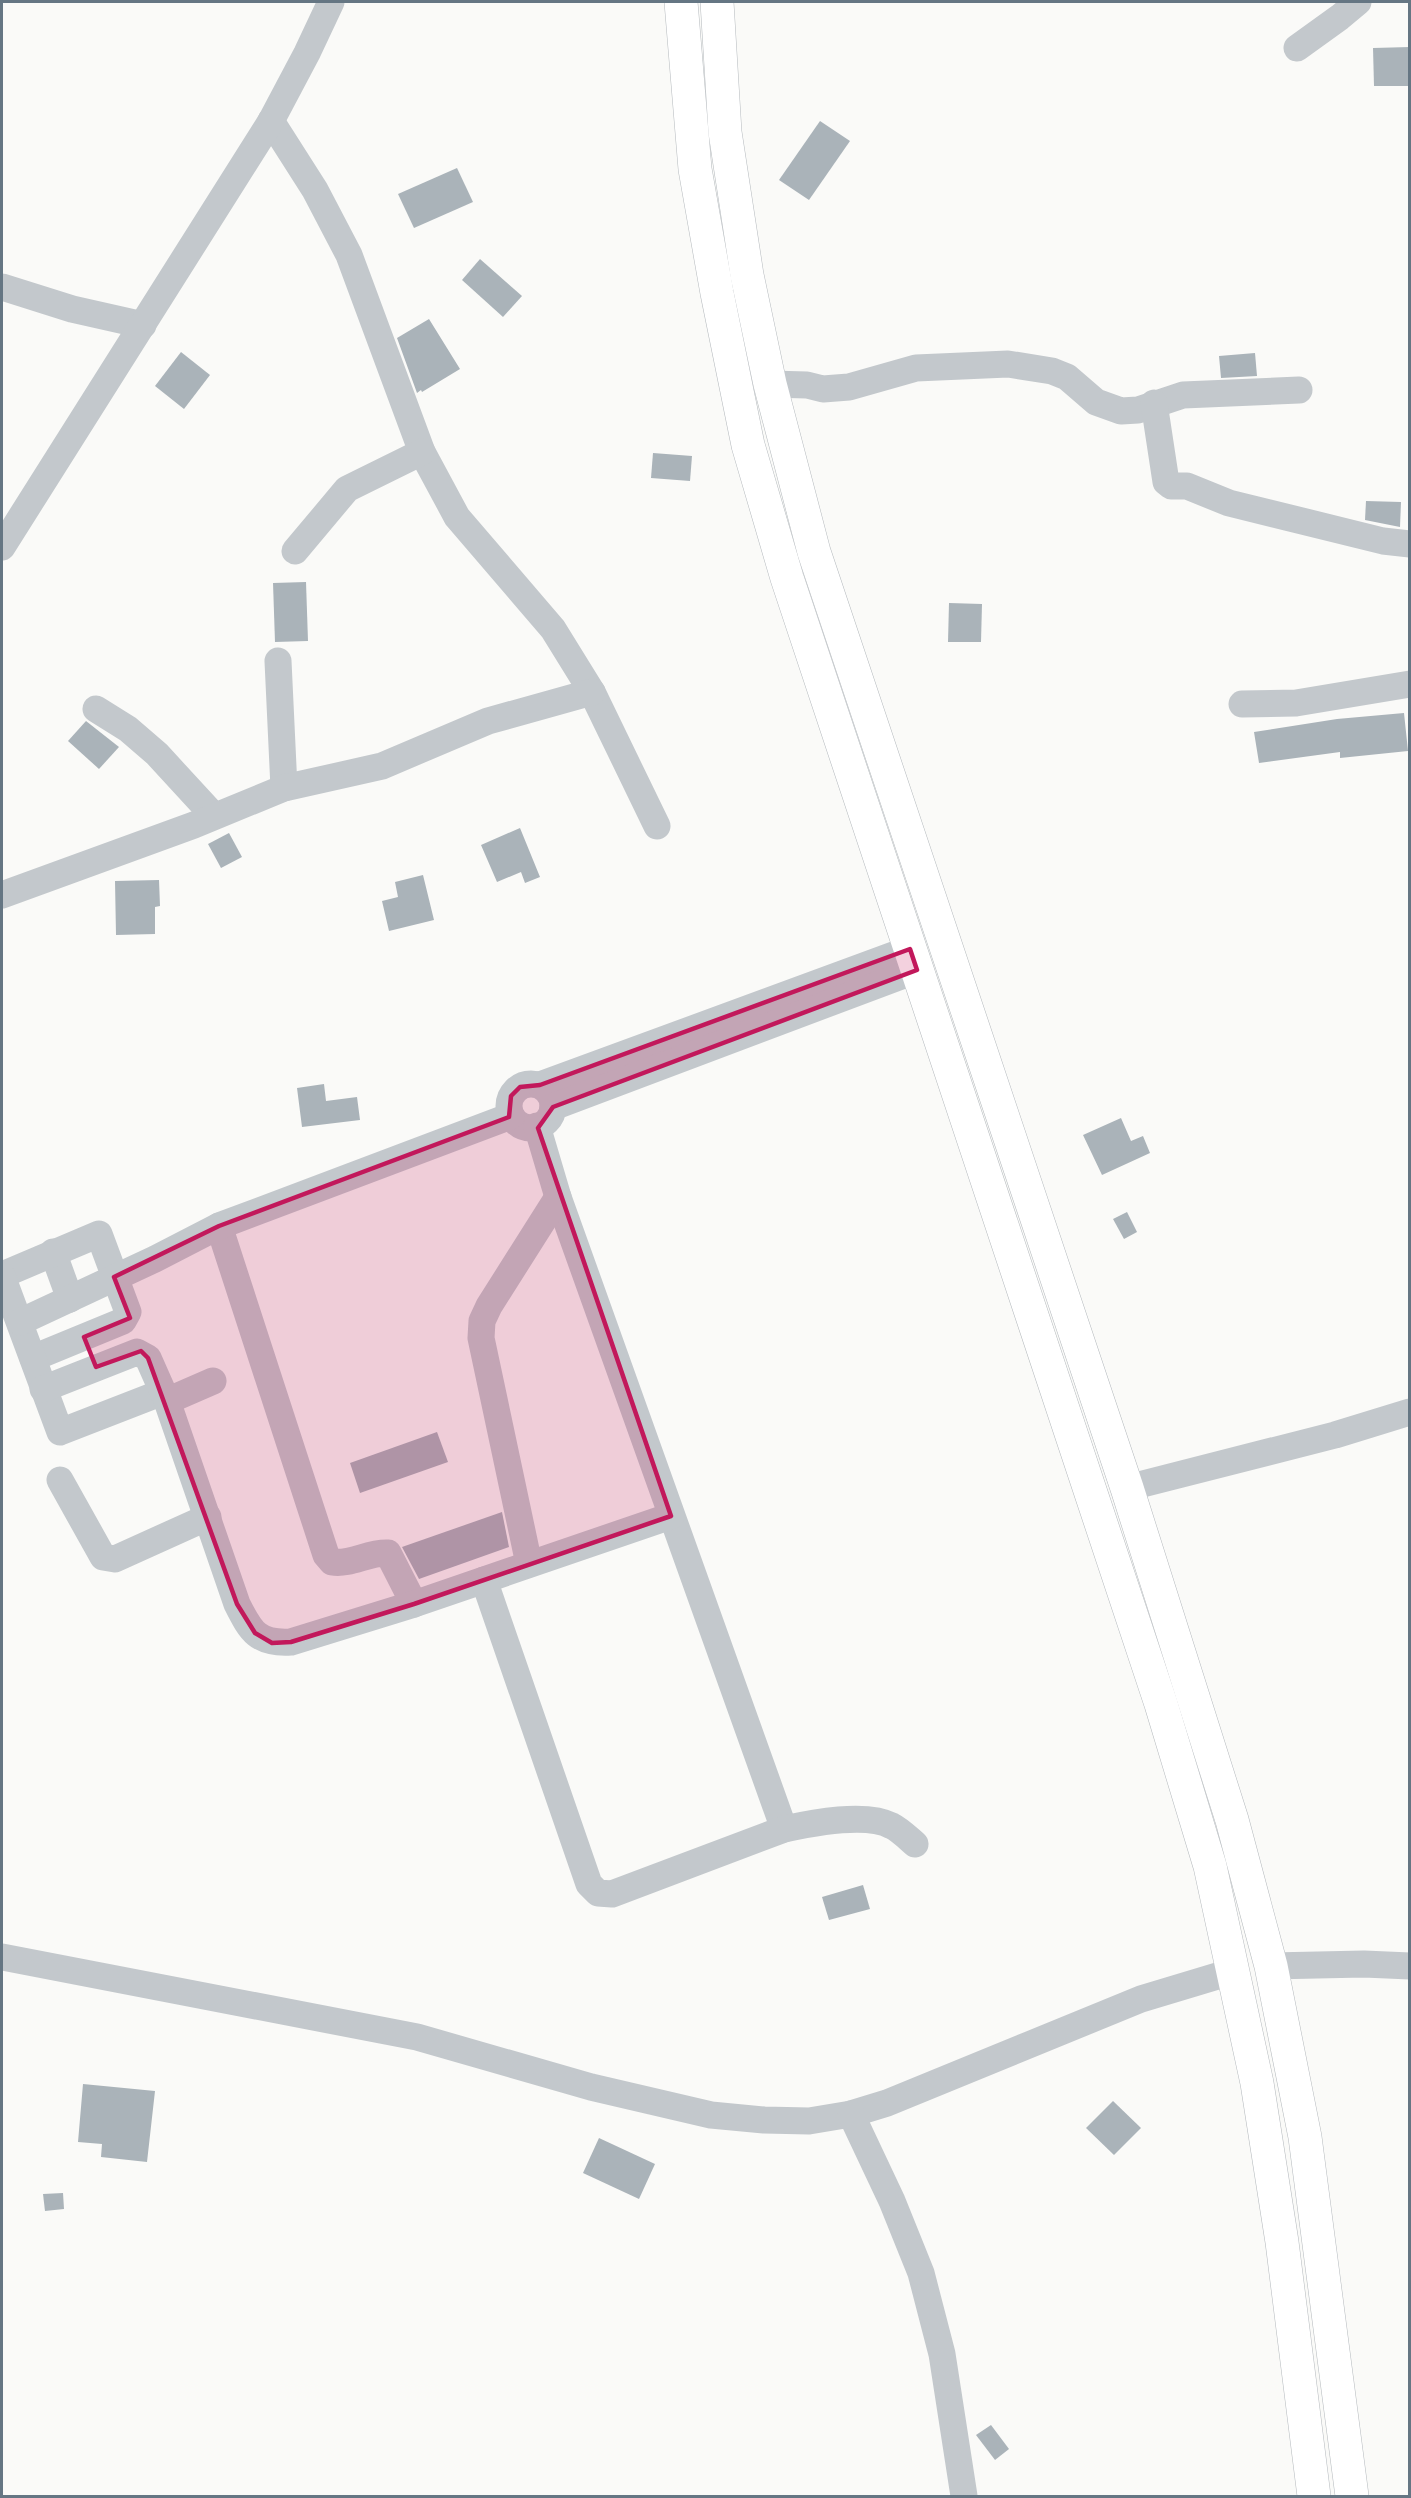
<svg xmlns="http://www.w3.org/2000/svg" width="1411" height="2498" viewBox="0 0 1411 2498" font-family="Mulish,sans-serif">
<rect width="100%" height="100%" fill="#fafaf8"/>
<g fill="#aab3b9">
<path d="M1410,47V86H1374L1373,48Z"/>
<path d="M820,121L850,141L809,200L779,180Z"/>
<path d="M457,168L473,202L414,228L398,194Z"/>
<path d="M480,259L522,296L503,317L462,280Z"/>
<path d="M429,319L460,369L422,392L421,390L417,393L397,338Z"/>
<path d="M181,352L210,375L184,409L155,386Z"/>
<path d="M1255,353L1257,376L1221,378L1219,356Z"/>
<path d="M653,453L692,456L690,481L651,478Z"/>
<path d="M1366,501L1401,502L1400,527L1365,520Z"/>
<path d="M306,582L308,641L275,642L273,583Z"/>
<path d="M949,603L982,604L981,642H948Z"/>
<path d="M1404,713L1408,751L1340,758V752L1259,763L1254,732L1337,719Z"/>
<path d="M86,721L119,747L99,769L68,741Z"/>
<path d="M520,828L540,877L525,883L521,872L497,882L481,845Z"/>
<path d="M229,833L242,857L221,868L208,844Z"/>
<path d="M423,875L434,920L389,931L382,901L398,897L395,882Z"/>
<path d="M159,880L160,906L155,907V934L116,935L115,881Z"/>
<path d="M324,1084L326,1101L357,1097L360,1120L302,1127L297,1088Z"/>
<path d="M1121,1118L1131,1141L1143,1136L1150,1153L1102,1175L1083,1135Z"/>
<path d="M1127,1212L1137,1232L1124,1239L1113,1219Z"/>
<path d="M437,1432L448,1462L360,1493L350,1463Z"/>
<path d="M502,1512L509,1547L419,1579L402,1547Z"/>
<path d="M863,1885L870,1909L829,1920L822,1897Z"/>
<path d="M83,2084L155,2091L147,2162L101,2157L102,2144L78,2142Z"/>
<path d="M1113,2101L1141,2128L1114,2155L1086,2128Z"/>
<path d="M599,2138L655,2164L639,2199L583,2173Z"/>
<path d="M63,2193L64,2209L45,2211L43,2194Z"/>
<path d="M991,2425L1009,2449L995,2460L976,2435Z"/>
</g>
<g fill="none" stroke-linecap="round" stroke-linejoin="round">
<defs>
<g id="highway">
<path d="M681,2L695,169L717,293L748,445L787,578L1161,1704L1210,1866L1257,2083L1282,2242L1314,2496"/>
<path d="M717,2L725,132L747,275L770,384L814,552L1127,1488L1232,1820L1271,1966L1305,2137L1352,2496"/>
</g>
</defs>
<use href="#highway" stroke="#b4b9bd" stroke-width="34"/>
<g stroke="#c3c8cc" stroke-width="27">
<path d="M1297,48L1340,17L1358,2"/>
<path d="M271,121L315,190L349,255L422,452L457,517L553,629L592,692L657,826"/>
<path d="M2,287L72,309L143,325"/>
<path d="M770,384L807,385L823,389L849,387L916,368L1008,364L1052,371L1067,377L1096,402L1121,411L1138,410L1183,395L1299,390"/>
<path d="M1154,403L1166,482L1171,486H1187L1229,503L1383,541L1410,544"/>
<path d="M2,547L271,121L307,53L331,2"/>
<path d="M295,551L347,489L422,452"/>
<path d="M278,661L284,788"/>
<path d="M1242,704L1296,703L1410,684"/>
<path d="M96,709L128,729L157,754L214,816"/>
<path d="M2,895L194,825L284,788L382,766L488,721L592,692"/>
<circle cx="531" cy="1106" r="22"/>
<path d="M540,1085L910,949"/>
<path d="M553,1107L917,970"/>
<path d="M537,1126L558,1197L784,1829"/>
<path d="M219,1226L326,1555L332,1562C351,1565 368,1552 388,1553L414,1604"/>
<path d="M53,1252L70,1299"/>
<path d="M2,1275L99,1234L128,1312L123,1321L33,1358"/>
<path d="M2,1276L60,1432L163,1392"/>
<path d="M20,1322L155,1259L219,1226L511,1116"/>
<path d="M43,1389L137,1352L148,1358L167,1401L237,1604C251,1632 258,1644 291,1642L414,1604L671,1516"/>
<path d="M167,1401L213,1381"/>
<path d="M60,1480L103,1557L115,1559L208,1517"/>
<path d="M1127,1488L1335,1435L1410,1412"/>
<path d="M529,1564L481,1338L482,1321L489,1306L558,1197"/>
<path d="M484,1580L589,1884L598,1893L612,1894L784,1829C812,1823 866,1812 892,1826C900,1830 908,1838 915,1844"/>
<path d="M2,1957L417,2037L591,2087L711,2115L764,2120L809,2121L851,2114L887,2103L1141,1999L1234,1971"/>
<path d="M1271,1966L1364,1964L1410,1966"/>
<path d="M851,2114L892,2201L921,2273L942,2354L964,2496"/>
</g>
<use href="#highway" stroke="#fff" stroke-width="33"/>
</g>
<path fill="#c2185b" fill-opacity="0.2" stroke="#c2185b" stroke-width="4.5" stroke-linejoin="round" d="M910,949L917,970L553,1107L538,1128L671,1516L414,1604L291,1642L272,1643L255,1633L237,1604L148,1358L141,1351L96,1367L84,1337L130,1318L114,1277L219,1226L509,1117L511,1096L520,1087L540,1085Z"/>
<rect width="1411" height="2498" fill="none" stroke="#657683" stroke-width="6"/>
</svg>
